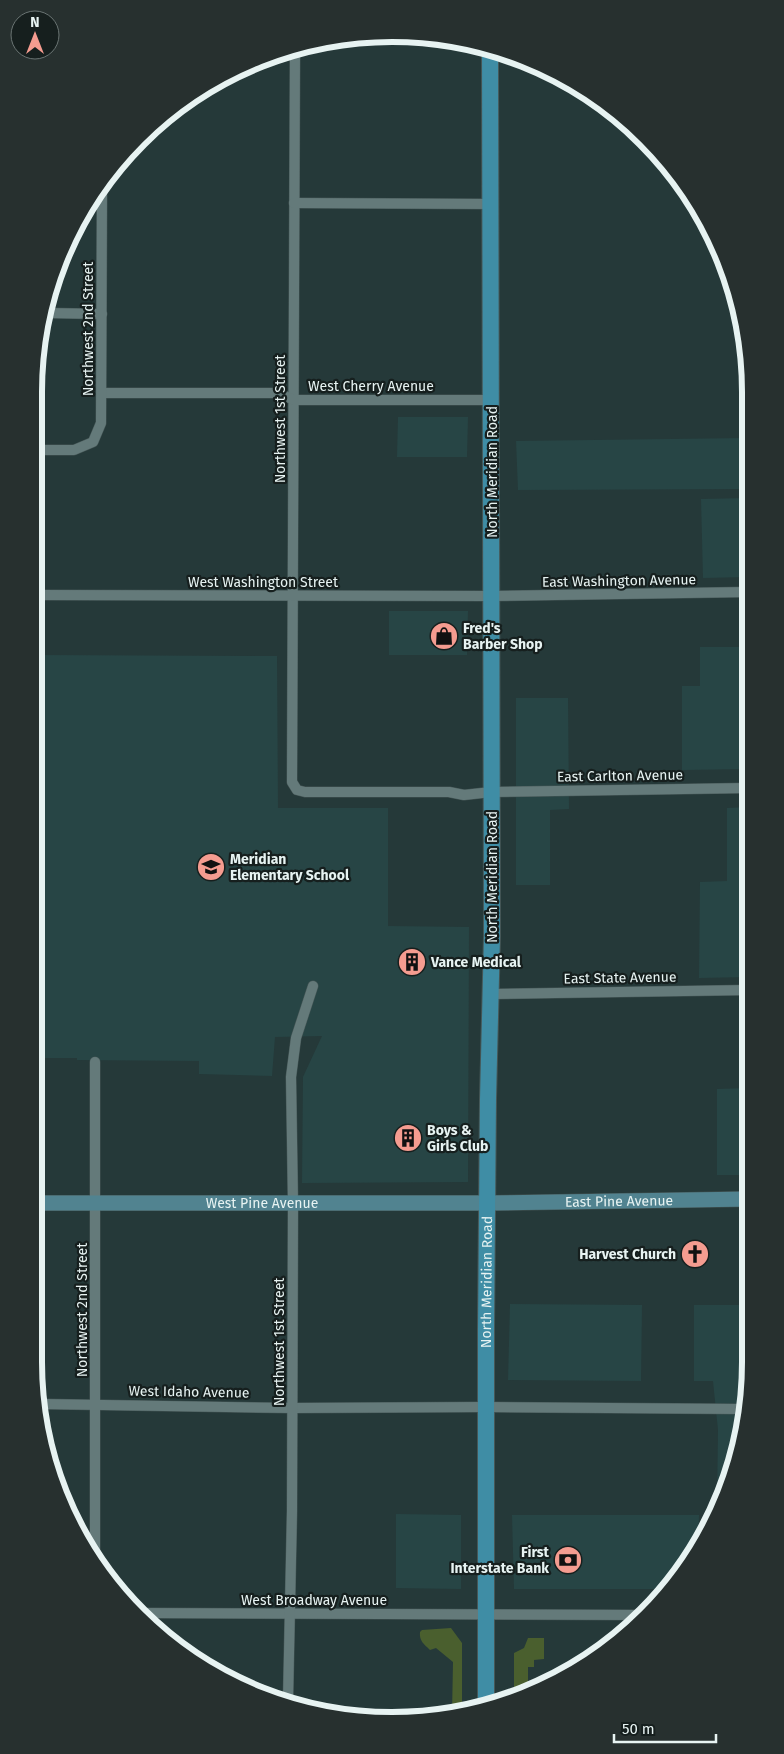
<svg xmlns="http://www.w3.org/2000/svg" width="784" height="1754" viewBox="0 0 784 1754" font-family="'Fira Sans',sans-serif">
<rect width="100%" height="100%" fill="#253939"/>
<g fill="#274545">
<path d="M398,417H468L467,457H397Z"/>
<path d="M747,438L748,489L518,490L516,441Z"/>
<path d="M748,498V577L703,578L701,499Z"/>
<path d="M389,611H468L467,655H389Z"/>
<path d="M700,647H748V769L682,770V686H700Z"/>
<path d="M34,655L277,656L278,808H388V926L469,927L468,1182L302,1183L303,1077L322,1036L275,1037L272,1076L199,1074V1061L77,1060V1058H34Z"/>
<path d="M516,698H568L569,809L550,810V885H516Z"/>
<path d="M749,807V977L699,978L700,882L727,881V808Z"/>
<path d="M749,1088L750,1175H717V1089Z"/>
<path d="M510,1304L642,1305L641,1381L508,1380Z"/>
<path d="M694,1305H750V1362L731,1477L719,1504H717L718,1430L713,1381H694Z"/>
<path d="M396,1514L461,1515V1589L396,1588Z"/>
<path d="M512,1515H699L698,1547L668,1589H514Z"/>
</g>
<g fill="#4a5f2e">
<path d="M451,1628L462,1643V1713L452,1714L453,1662L436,1648L430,1650C424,1644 419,1641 420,1632L422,1630Z"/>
<path d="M528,1638H544V1659L534,1660V1667H528V1684H522L521,1691L514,1694V1653L524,1648Z"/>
</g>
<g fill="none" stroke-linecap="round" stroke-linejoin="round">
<defs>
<g id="street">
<path d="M295,48L292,782L297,790L305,792H449L464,795L491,792L748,788"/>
<path d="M294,203L492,204"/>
<path d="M47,313L102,314"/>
<path d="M102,393H278L294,400H492"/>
<path d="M34,450H74L93,442L101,423L102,185"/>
<path d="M34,595L491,596L748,592"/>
<path d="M492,994L749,990"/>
<path d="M41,1404L292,1408L486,1407L742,1409"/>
<path d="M95,1559V1062"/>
<path d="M141,1613L641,1615"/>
<path d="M288,1701L292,1511L293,1204L291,1077L296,1038L313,986"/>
</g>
<g id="secondary">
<path id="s1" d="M34,1203H488L750,1199"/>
</g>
<g id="primary">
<path id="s2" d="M486,1704V1329L488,1099L492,936L490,49"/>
</g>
</defs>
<use href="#street" stroke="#465757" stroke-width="11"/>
<use href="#secondary" stroke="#465757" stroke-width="16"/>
<use href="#primary" stroke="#465757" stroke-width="18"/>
<use href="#street" stroke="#647a7a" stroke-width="10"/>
<use href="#secondary" stroke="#518390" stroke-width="15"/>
<use href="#primary" stroke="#3f8da5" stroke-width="16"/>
</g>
<defs>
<symbol id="shop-disc" viewBox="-11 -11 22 22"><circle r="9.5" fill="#f59c90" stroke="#161f1e"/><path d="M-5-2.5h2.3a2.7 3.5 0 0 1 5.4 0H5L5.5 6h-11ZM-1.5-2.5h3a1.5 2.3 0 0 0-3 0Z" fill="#111"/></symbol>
<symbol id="school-disc" viewBox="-11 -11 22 22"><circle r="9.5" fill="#f59c90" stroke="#161f1e"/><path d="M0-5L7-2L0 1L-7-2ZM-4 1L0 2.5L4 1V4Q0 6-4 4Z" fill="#111"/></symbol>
<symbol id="building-disc" viewBox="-11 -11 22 22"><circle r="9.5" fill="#f59c90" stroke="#161f1e"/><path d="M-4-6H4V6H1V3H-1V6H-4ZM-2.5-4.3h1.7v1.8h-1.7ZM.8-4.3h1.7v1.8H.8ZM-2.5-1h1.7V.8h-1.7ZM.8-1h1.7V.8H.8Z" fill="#111"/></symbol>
<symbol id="church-disc" viewBox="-11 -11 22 22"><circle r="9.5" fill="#f59c90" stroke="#161f1e"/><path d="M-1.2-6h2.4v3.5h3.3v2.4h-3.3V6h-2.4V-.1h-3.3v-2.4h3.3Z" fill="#111"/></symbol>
<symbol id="bank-disc" viewBox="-11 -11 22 22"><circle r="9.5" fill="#f59c90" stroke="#161f1e"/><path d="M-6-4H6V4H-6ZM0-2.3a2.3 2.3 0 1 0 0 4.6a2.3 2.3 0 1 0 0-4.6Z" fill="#111"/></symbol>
</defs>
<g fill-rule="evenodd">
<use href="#shop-disc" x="428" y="620" width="32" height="32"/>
<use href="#school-disc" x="195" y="851" width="32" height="32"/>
<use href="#building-disc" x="396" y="946" width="32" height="32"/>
<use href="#building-disc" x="392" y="1122" width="32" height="32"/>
<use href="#church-disc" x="679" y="1238" width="32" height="32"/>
<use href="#bank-disc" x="552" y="1544" width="32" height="32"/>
</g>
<g text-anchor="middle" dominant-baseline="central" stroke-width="4.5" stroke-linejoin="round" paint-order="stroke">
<g font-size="14" fill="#e7f3f2" stroke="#161f1e">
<text transform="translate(88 329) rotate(-90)">Northwest 2nd Street</text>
<text x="371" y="386">West Cherry Avenue</text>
<text transform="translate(280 419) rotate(-90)">Northwest 1st Street</text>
<text transform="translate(492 472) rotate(-90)">North Meridian Road</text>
<text transform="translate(619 581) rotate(-1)">East Washington Avenue</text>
<text x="263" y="582">West Washington Street</text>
<text transform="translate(620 776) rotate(-1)">East Carlton Avenue</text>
<text transform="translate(492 877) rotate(-90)">North Meridian Road</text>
<text transform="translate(620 978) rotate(-1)">East State Avenue</text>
<text stroke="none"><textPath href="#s1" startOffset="585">East Pine Avenue</textPath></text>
<text stroke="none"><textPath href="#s1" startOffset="228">West Pine Avenue</textPath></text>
<text stroke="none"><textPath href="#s2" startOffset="422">North Meridian Road</textPath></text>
<text transform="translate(82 1310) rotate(-90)">Northwest 2nd Street</text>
<text transform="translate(279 1342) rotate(-90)">Northwest 1st Street</text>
<text transform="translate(189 1392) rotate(1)">West Idaho Avenue</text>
<text x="314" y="1600">West Broadway Avenue</text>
</g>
<g font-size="14" font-weight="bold" fill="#e7f3f2" stroke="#161f1e" text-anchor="start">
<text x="463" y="628">Fred's<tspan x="463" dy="16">Barber Shop</tspan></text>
<text x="230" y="859">Meridian<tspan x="230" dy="16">Elementary School</tspan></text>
<text x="431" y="962">Vance Medical</text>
<text x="427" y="1130">Boys &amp;<tspan x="427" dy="16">Girls Club</tspan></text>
<text x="676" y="1254" text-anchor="end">Harvest Church</text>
<text x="549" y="1552" text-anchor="end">First<tspan x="549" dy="16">Interstate Bank</tspan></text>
</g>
</g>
<path d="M0 0H784V1754H0ZM392 42H392A350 350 0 0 1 742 392V1362A350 350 0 0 1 392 1712H392A350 350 0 0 1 42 1362V392A350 350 0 0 1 392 42Z" fill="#27302f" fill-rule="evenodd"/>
<path fill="none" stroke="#e7f3f2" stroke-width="6" d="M392 42H392A350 350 0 0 1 742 392V1362A350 350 0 0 1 392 1712H392A350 350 0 0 1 42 1362V392A350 350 0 0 1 392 42Z"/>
<g transform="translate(35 35)"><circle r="24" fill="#161f1e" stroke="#6a7473"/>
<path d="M0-4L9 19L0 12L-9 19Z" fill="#f59c90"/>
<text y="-8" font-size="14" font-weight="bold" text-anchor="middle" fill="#e7f3f2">N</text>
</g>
<path d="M614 1734v8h102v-8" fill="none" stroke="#e7f3f2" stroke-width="2.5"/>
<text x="622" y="1734" font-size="15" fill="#e7f3f2" stroke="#161f1e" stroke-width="4" paint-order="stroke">50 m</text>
</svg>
